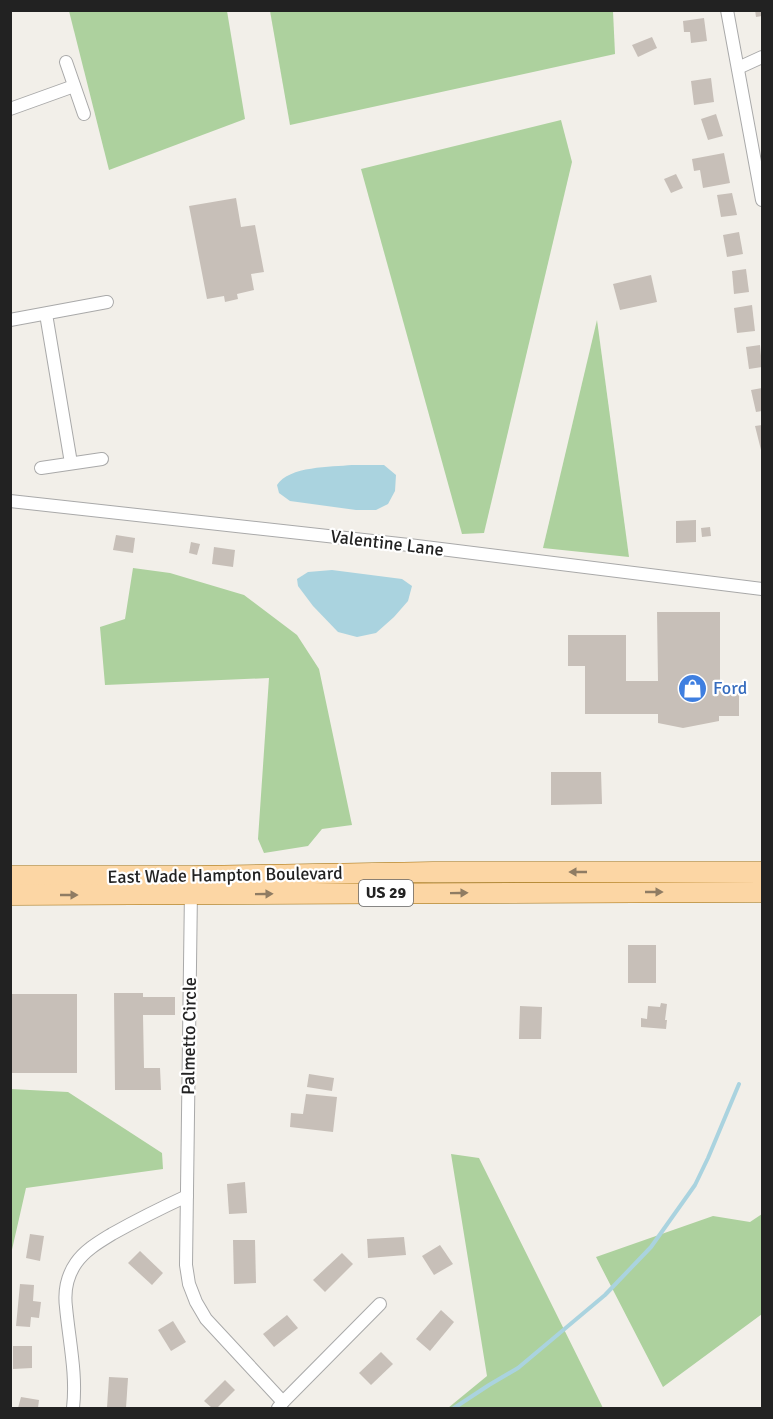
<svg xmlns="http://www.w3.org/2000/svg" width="773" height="1419" viewBox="0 0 773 1419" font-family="Signika,sans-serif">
<rect width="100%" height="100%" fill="#f2efe9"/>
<g fill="#add19e">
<path d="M69,11H227L245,119L109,170Z"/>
<path d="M270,11H613L615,54L290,125Z"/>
<path d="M561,120L572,162L484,533L462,534L361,169Z"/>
<path d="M597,320L629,557L543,548Z"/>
<path d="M133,568L170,573L244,595L297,635L319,669L352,825L322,829L308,846L264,853L258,839L269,678L105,685L100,627L125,619Z"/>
<path d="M11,1089L68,1092L162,1153L163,1169L26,1188L11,1254Z"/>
<path d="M451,1154L479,1158L603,1408H448L487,1376Z"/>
<path d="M762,1214V1314L663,1387L596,1257L713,1216L750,1222Z"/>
</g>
<g fill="#aad3df">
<path d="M352,465H384L396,475L395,491L388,504L376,510H356L290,501L279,493L277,485C289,466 331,467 352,465Z"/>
<path d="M332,570L402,579L412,586L408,601L394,617L376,633L357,637L338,632L313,606L298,586L297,579L308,572Z"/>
</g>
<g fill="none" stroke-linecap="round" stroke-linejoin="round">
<path stroke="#aad3df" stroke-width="4" d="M454,1408L489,1385L518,1368L605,1295L651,1247L695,1185L708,1158L739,1084"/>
</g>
<g fill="#c7bfb8">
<path d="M755,10H762V16L756,17Z"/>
<path d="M704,18L707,41L691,43L690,32H684L683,21Z"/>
<path d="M652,37L657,48L638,57L632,45Z"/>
<path d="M711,78L714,102L694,105L691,81Z"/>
<path d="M716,114L723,136L708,140L701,119Z"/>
<path d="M724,153L730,183L703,188L700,170L694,171L692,159Z"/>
<path d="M676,174L683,188L671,193L664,179Z"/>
<path d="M732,193L737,215L721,217L717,195Z"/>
<path d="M236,198L241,227L255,225L264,272L251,274L254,290L237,294L238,299L225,302L224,296L207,299L189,206Z"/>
<path d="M739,232L743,254L727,257L723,235Z"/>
<path d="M746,269L749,292L734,294L732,271Z"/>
<path d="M651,275L657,302L620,310L613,284Z"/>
<path d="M752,305L755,331L737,333L734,308Z"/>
<path d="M760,345L762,367L749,369L746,347Z"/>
<path d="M762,388V411L756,412L751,390Z"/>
<path d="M762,425V454L755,426Z"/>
<path d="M696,520V542L676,543V521Z"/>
<path d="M710,527L711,536L702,537L701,528Z"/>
<path d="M116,535L135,538L133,553L113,550Z"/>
<path d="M191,542L200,544L197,555L189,553Z"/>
<path d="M214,547L235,550L233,567L212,564Z"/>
<path d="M657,612H720V692H739V716H719V721L683,728L658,723V714H585V666H568V635H626V681H658Z"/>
<path d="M551,772H601L602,804L551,805Z"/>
<rect x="628" y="945" width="28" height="38"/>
<path d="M114,993H143V997H175V1015H143L144,1068H160L161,1090H115Z"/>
<rect x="10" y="994" width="67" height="79"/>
<path d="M661,1003L667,1004L665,1020H667L666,1029L641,1027V1018L647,1019L648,1006L660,1007Z"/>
<path d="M520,1006L542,1007L541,1039H519Z"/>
<path d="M309,1074L334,1078L332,1091L307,1087Z"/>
<path d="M306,1094L337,1097L333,1132L290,1127L291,1113L303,1114Z"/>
<path d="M245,1182L247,1213L229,1214L227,1184Z"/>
<path d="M30,1234L44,1236L40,1261L26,1258Z"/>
<path d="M404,1237L406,1255L368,1258L367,1239Z"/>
<path d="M233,1240H255L256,1283L234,1284Z"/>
<path d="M440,1245L453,1264L434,1275L422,1256Z"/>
<path d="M140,1251L163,1273L152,1285L128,1263Z"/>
<path d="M342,1253L353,1264L325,1292L313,1280Z"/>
<path d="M20,1284L34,1285L33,1301L41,1302L39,1318L31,1317L30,1327L16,1326Z"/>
<path d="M441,1310L454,1322L430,1351L416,1339Z"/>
<path d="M287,1315L298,1328L274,1347L263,1334Z"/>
<path d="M173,1321L186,1342L171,1351L158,1330Z"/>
<path d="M13,1346H32V1368L13,1369Z"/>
<path d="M381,1352L393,1364L371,1385L359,1373Z"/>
<path d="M109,1377L128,1378L126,1408H107Z"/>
<path d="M225,1380L235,1390L217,1408H212L204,1401Z"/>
<path d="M21,1397L39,1400L38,1408H18Z"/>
</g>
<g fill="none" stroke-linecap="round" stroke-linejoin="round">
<defs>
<g id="street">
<path d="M727,10L762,200"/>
<path d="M66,62L84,114"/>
<path d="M738,68L762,57"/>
<path d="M10,109L74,86"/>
<path d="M46,314L71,463"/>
<path d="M10,320L107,302"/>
<path d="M41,468L102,459"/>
<path d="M10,501L409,545L762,589"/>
<path d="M191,890L186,1265L189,1284L196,1302L206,1319L283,1402L278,1408"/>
<path d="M283,1402L380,1304"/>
<path d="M73,1408C77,1375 69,1340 66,1307C64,1291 67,1276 76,1263C85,1250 99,1242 112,1234C137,1220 161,1208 187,1196"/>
</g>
<g id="primary">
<path d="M10,876H191L433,872H762"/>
<path d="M10,895L762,892"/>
</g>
</defs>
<use href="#street" stroke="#a9a9a9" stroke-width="14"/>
<use href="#primary" stroke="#a06b00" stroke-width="21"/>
<use href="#street" stroke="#fff" stroke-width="12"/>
<use href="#primary" stroke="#fcd6a4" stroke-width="20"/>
</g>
<defs><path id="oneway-solid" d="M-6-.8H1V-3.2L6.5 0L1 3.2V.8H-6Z" transform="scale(1.5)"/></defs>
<g fill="#8f7c63">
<use href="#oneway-solid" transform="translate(578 872) rotate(-180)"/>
<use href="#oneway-solid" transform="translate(654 892)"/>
<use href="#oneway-solid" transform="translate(459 893) rotate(-1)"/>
<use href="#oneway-solid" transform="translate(264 894) rotate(-1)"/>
<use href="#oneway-solid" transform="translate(69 895)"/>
</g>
<defs>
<symbol id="shop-disc" viewBox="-11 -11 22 22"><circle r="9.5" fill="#3f7fe0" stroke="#fff"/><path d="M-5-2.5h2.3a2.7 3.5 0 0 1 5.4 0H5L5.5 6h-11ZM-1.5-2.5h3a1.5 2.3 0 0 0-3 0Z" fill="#fff"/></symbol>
</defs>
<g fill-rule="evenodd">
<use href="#shop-disc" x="676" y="672" width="33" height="33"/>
</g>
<g text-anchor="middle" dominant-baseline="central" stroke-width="4.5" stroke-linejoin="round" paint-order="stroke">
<rect fill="#fff" stroke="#646464" stroke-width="1.5" x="359" y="880" width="54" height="26" rx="4.5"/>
<g font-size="16" font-weight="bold" fill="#222">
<text x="386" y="893">US 29</text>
</g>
<g font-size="18" fill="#222" stroke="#fff">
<text transform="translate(387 543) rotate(7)">Valentine Lane</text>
<text transform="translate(225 875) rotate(-1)">East Wade Hampton Boulevard</text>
<text transform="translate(189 1036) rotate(-89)">Palmetto Circle</text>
</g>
<g font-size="18" fill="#366cbe" stroke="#fff" text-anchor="start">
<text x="713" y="688">Ford</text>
</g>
</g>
<rect width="773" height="1419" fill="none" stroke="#222222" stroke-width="24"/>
</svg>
